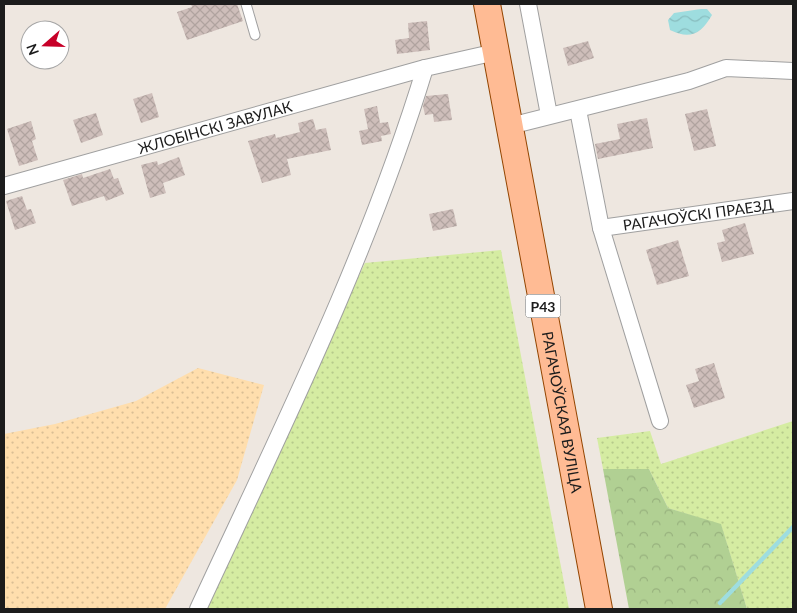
<svg xmlns="http://www.w3.org/2000/svg" width="797" height="613" viewBox="0 0 797 613" font-family="Lato,sans-serif">
<defs>
<pattern id="grass-dots" width="8" height="8" patternUnits="userSpaceOnUse" patternTransform="scale(1.25)"><rect width="8" height="8" fill="#d5eca2"/><path d="M2 2h.1M6 6h.1" fill="none" stroke="#b6ca8b" stroke-width="1.8" stroke-linecap="round"/></pattern>
<pattern id="forest-crowns" width="20" height="18" patternUnits="userSpaceOnUse" patternTransform="scale(1.25)"><rect width="20" height="18" fill="#b1d093"/><path d="M2 6a3 3 0 1 1 6 0M12 15a3 3 0 1 1 6 0" fill="none" stroke="#98b27e"/></pattern>
<pattern id="sand-dots" width="8" height="8" patternUnits="userSpaceOnUse" patternTransform="scale(1.25)"><rect width="8" height="8" fill="#ffdead"/><path d="M2 2h.1M6 6h.1" fill="none" stroke="#dabe94" stroke-width="1.8" stroke-linecap="round"/></pattern>
<pattern id="water-waves" width="16" height="10" patternUnits="userSpaceOnUse" patternTransform="scale(1.25)"><rect width="16" height="10" fill="#9edddf"/><path d="M0 5q4-4 8 0t8 0" fill="none" stroke="#88bdbf"/></pattern>
<pattern id="building-cross-hatch" width="8" height="8" patternUnits="userSpaceOnUse" patternTransform="scale(1.25)"><rect width="8" height="8" fill="#cebeba"/><path d="M0 0l8 8M0 8l8-8" fill="none" stroke="#b0a39f"/></pattern>
</defs>
<rect width="100%" height="100%" fill="#eee7e0"/>
<g fill="url(#grass-dots)">
<path d="M501,250L569,609H200L365,263Z"/>
<path d="M793,421V609H747L721,525L668,508L649,469H603L597,438L650,431L661,464Z"/>
</g>
<path fill="url(#forest-crowns)" d="M603,469H649L668,508L721,524L747,609H629Z"/>
<path fill="url(#sand-dots)" d="M198,368L264,385L237,480L165,609H4V434L55,424L136,401Z"/>
<path fill="url(#water-waves)" d="M701,9H707L712,15C701,34 690,40 670,30L668,20L674,13Z"/>
<g fill="none" stroke-linecap="round" stroke-linejoin="round">
<path stroke="#9edddf" stroke-width="4.5" d="M720,603L793,527"/>
</g>
<g fill="url(#building-cross-hatch)">
<path d="M191,4H237L243,21L187,40L177,12L192,7Z"/>
<path d="M427,21L430,50L397,54L395,40L409,38L408,23Z"/>
<path d="M588,41L594,58L568,66L563,48Z"/>
<path d="M152,93L159,117L141,123L133,99Z"/>
<path d="M448,94L452,120L434,122L433,114L425,115L423,106L426,96Z"/>
<path d="M377,106L380,123L388,122L391,134L381,136L382,141L362,145L359,131L368,129L364,109Z"/>
<path d="M707,109L716,146L694,151L685,114Z"/>
<path d="M96,113L103,135L81,143L73,120Z"/>
<path d="M647,118L653,148L598,159L595,144L620,139L617,124Z"/>
<path d="M313,119L316,130L326,128L331,150L287,159L291,175L262,183L248,141L275,134L276,138L300,132L298,123Z"/>
<path d="M31,121L36,139L32,141L38,160L19,166L7,129Z"/>
<path d="M179,157L185,175L163,183L166,193L150,198L141,165L157,161L158,165Z"/>
<path d="M110,169L114,179L118,178L124,194L106,201L104,196L72,206L63,180L82,174L83,178Z"/>
<path d="M22,196L27,210L31,209L36,223L15,230L6,201Z"/>
<path d="M453,209L457,226L433,231L429,214Z"/>
<path d="M745,223L754,254L722,262L717,243L725,241L722,230Z"/>
<path d="M678,240L689,276L657,285L646,250Z"/>
<path d="M714,363L725,398L694,408L686,385L699,381L695,369Z"/>
</g>
<g fill="none" stroke-linecap="round" stroke-linejoin="round">
<defs>
<path id="service" d="M246,4L255,35"/>
<g id="minor">
<path d="M528,4L549,115"/>
<path d="M578,110L601,228L660,421"/>
<path d="M510,126L689,81L726,68L793,71"/>
<path id="s1" d="M4,186L425,68"/>
<path id="s2" d="M601,228L793,201"/>
<path d="M198,609C280,432 368,256 425,68L496,52"/>
</g>
<g id="primary">
<path id="s3" d="M487,4L599,609"/>
</g>
</defs>
<use href="#service" stroke="#a0a0a0" stroke-width="11"/>
<use href="#minor" stroke="#a0a0a0" stroke-width="18"/>
<use href="#primary" stroke="#934500" stroke-width="28"/>
<use href="#service" stroke="#fff" stroke-width="9"/>
<use href="#minor" stroke="#fff" stroke-width="16"/>
<use href="#primary" stroke="#ffbb94" stroke-width="26"/>
</g>
<g text-anchor="middle" dominant-baseline="central" stroke-width="4.5" stroke-linejoin="round" paint-order="stroke">
<rect fill="#fff" stroke="#606060" stroke-width="1" x="525.5" y="294.5" width="35" height="23" rx="4"/>
<g font-size="14" font-weight="bold" fill="#1c1c1c">
<text x="543" y="306">Р43</text>
</g>
<g font-size="15" fill="#1c1c1c" stroke="#fff">
<text stroke="none"><textPath href="#s1" startOffset="219">ЖЛОБІНСКІ ЗАВУЛАК</textPath></text>
<text stroke="none"><textPath href="#s2" startOffset="98">РАГАЧОЎСКІ ПРАЕЗД</textPath></text>
<text stroke="none"><textPath href="#s3" startOffset="415">РАГАЧОЎСКАЯ ВУЛІЦА</textPath></text>
</g>
</g>
<rect width="797" height="613" fill="none" stroke="#1c1c1c" stroke-width="10"/>
<g transform="translate(45 45) rotate(250)"><circle r="24" fill="#ffffff" stroke="#a4a4a4"/>
<path d="M0-4L9 19L0 12L-9 19Z" fill="#c70028"/>
<text y="-8" font-size="14" font-weight="bold" text-anchor="middle" fill="#1c1c1c">N</text>
</g>
</svg>
